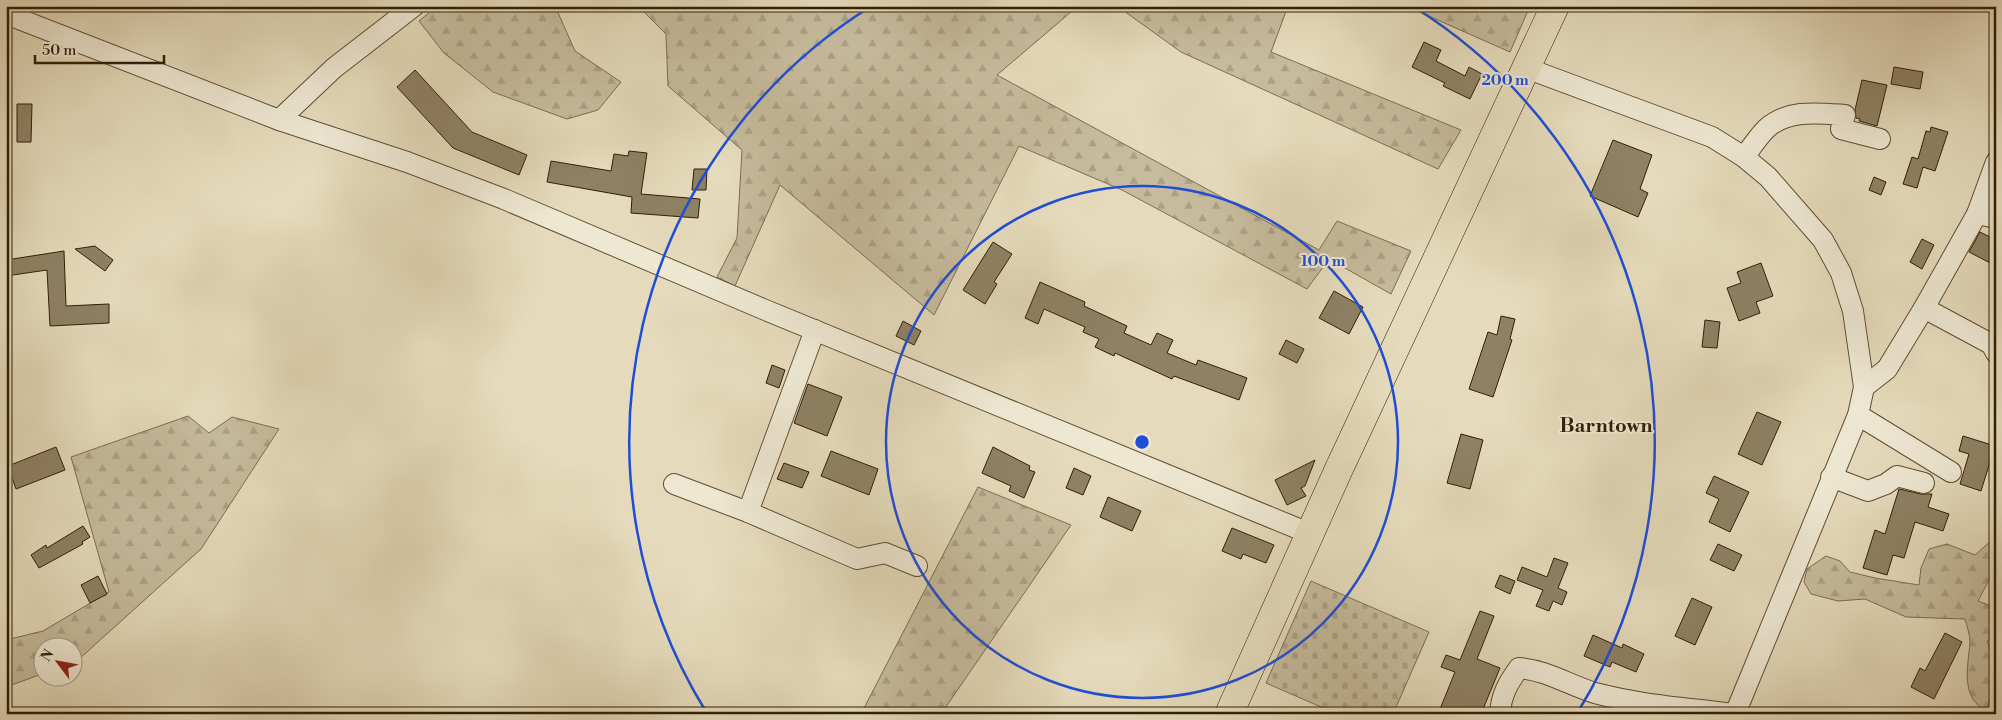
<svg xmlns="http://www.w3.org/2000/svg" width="2002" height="720" viewBox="0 0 2002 720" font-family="'Libre Bodoni',serif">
<defs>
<pattern id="forest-firs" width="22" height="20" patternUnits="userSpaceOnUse" patternTransform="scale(1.25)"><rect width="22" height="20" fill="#c6bb9d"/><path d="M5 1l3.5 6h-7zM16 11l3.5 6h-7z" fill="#aba086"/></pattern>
<pattern id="cemetery-stones" width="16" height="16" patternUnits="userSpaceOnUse" patternTransform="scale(1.25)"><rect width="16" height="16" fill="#c6bb9d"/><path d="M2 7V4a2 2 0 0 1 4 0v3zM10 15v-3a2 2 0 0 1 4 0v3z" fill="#aba086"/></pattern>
</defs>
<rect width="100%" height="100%" fill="#e5dbbc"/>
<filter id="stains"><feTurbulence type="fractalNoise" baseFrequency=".004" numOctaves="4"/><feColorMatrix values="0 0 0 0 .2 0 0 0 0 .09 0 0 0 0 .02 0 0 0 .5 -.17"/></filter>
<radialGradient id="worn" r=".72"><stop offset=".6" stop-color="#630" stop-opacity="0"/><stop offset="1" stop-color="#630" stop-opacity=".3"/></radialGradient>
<g fill="url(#forest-firs)" stroke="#7c6d52">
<path d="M437,6H555L575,51L621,82L598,110L567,119L493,92L444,53L419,21Z"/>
<path d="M638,6H1078L997,75L1319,250L1337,221L1411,251L1391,294L1329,259L1307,289L1122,190L1019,146L934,315L780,185L735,286L717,277L737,238L742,150L668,86L666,34Z"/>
<path d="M1117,6H1288L1271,52L1461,130L1438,169L1181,52Z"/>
<path d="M1406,6H1530L1510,52Z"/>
<path d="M188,416L209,433L232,417L279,429L201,549L78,660L73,662L72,648H42V674L6,687V640L43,631L109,592L71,457Z"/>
<path d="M978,487L1071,525L941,714H861Z"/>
<path d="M1992,540C2002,561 1987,583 1978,601L1996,608V637L1987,641C2000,675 1996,678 1986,711C1960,697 1968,667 1970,642C1970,635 1967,626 1965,619L1906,617L1865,599L1838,601L1811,594L1804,582L1807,569L1826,556L1840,561L1850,572L1875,578L1919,585L1921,568L1929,549L1947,544L1975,555Z"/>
</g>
<path fill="url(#cemetery-stones)" stroke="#7c6d52" d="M1311,581L1429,632L1393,714H1337L1266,683Z"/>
<g fill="#8f8165" stroke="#311f06">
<path d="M1424,42L1441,50L1436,61L1465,76L1469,67L1482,74L1470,99L1443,86L1445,83L1412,67Z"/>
<path d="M1894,67L1923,72L1920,89L1891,84Z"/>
<path d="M415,70L472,132L527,155L519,175L453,148L397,87Z"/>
<path d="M1862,80L1887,85L1877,126L1859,121L1860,119L1856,118L1855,110Z"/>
<path d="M17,104H32L31,142H17Z"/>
<path d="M1931,127L1948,132L1935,171L1923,167L1917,188L1903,184L1912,157L1918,159L1926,131L1930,132Z"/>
<path d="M1613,140L1652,155L1640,189L1648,193L1638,217L1590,196Z"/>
<path d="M629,151L647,153L641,194L700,199L698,218L631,213L632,197L547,182L551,161L611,171L614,154L628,156Z"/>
<path d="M694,169H707L706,190H692Z"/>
<path d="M1874,177L1886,182L1881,195L1869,190Z"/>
<path d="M1980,232L1996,240V266L1969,252Z"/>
<path d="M1922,239L1934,245L1922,269L1910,262Z"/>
<path d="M993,242L1012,254L994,282L997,284L985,304L963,290Z"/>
<path d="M95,246L113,260L105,271L75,249Z"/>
<path d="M64,251L66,306L109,304V323L50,326L47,270L6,276V260Z"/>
<path d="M1761,263L1773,296L1756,302L1760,313L1739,321L1727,288L1741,283L1737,272Z"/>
<path d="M1040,282L1085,302L1084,306L1127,326L1124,333L1151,345L1157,333L1173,340L1167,353L1196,365L1198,360L1247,378L1239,400L1174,376L1172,379L1115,353L1114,356L1095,347L1099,339L1083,332L1085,327L1044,309L1038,324L1025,318Z"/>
<path d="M1334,291L1363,307L1349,334L1319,318Z"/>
<path d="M1501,316L1515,319L1510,339L1512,340L1493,397L1469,389L1488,332L1497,335Z"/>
<path d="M1705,320L1720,322L1717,348L1702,347Z"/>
<path d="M903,321L921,331L914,345L896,336Z"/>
<path d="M1286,340L1304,349L1297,363L1279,354Z"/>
<path d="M772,365L785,370L779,388L766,383Z"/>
<path d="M808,384L842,397L827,436L794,423Z"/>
<path d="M1757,412L1781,422L1762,465L1738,454Z"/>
<path d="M1461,434L1483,440L1470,489L1447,483Z"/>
<path d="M1963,436L1995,446L1981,491L1960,484L1969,454L1959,451Z"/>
<path d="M56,447L65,470L16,489L8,466Z"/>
<path d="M993,447L1030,466L1029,470L1035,472L1024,498L1009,491L1011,486L982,473Z"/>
<path d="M831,451L878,469L869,495L821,476Z"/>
<path d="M1315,460L1305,486L1301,488L1306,496L1287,505L1275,480Z"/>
<path d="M784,463L809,472L802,488L777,479Z"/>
<path d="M1074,468L1091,476L1083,495L1066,488Z"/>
<path d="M1714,476L1749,492L1730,532L1709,522L1719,499L1706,493Z"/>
<path d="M1899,489L1921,494H1932L1928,507L1949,514L1943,531L1915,522L1904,558L1893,555L1887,575L1863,568L1875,530L1885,534Z"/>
<path d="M1108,497L1141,511L1132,531L1100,517Z"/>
<path d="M83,526L90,537L82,542L83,544L39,568L31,555L46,545L47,548Z"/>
<path d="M1232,528L1274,545L1266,563L1243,554L1241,559L1222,551Z"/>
<path d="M1718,544L1742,555L1734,571L1710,560Z"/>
<path d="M1554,558L1568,563L1558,588L1567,592L1562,605L1553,601L1549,611L1536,606L1543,590L1517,580L1522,567L1547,577Z"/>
<path d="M1500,575L1515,581L1510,594L1495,587Z"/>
<path d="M98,576L107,594L90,603L81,585Z"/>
<path d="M1692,598L1712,607L1695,645L1675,636Z"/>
<path d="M1480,611L1494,616L1477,659L1500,668L1481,714H1438L1455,672L1441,667L1446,655L1460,660Z"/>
<path d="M1945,633L1962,642L1934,699L1911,687L1920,668L1925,671Z"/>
<path d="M1593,635L1622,648L1623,644L1644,654L1636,672L1612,662L1610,667L1584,656Z"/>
</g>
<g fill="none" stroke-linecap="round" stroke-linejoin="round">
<defs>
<g id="minor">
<path d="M6,14L279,120L407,162L504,199L763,309L1311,534"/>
<path d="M1526,68L1712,137L1744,157L1768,177L1823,240L1841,273L1853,311L1864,387L1858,415L1735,714"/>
<path d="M279,120L334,68L414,6"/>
<path d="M1744,157C1751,148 1758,137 1766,129C1787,109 1818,113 1845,115L1841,129L1880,139"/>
<path d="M1977,214L1996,218"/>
<path d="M1924,308L1991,344L1996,353"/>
<path d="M1864,387L1887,369L1924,308L1977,214L1996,162"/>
<path d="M1858,415L1951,472"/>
<path d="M1831,477L1868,491L1886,484L1897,476L1924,483"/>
<path d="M674,484L748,512L857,559L885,553L917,566"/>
<path d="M748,512L815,330"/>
<path d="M1500,714C1501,695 1508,683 1519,668C1546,670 1569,685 1595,693C1640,705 1688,708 1734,714"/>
</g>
<path id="highway" d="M1229,714L1338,471L1555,6"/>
</defs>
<use href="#minor" stroke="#5e4e34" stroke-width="22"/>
<use href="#highway" stroke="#311f06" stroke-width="29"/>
<use href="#minor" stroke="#eee8d3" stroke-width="20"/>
<use href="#highway" stroke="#e5dbbc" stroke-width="28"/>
</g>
<g fill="none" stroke="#1d4ed8" stroke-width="2.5">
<circle cx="1142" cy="442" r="256"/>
<path d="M705 710A513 513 0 0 1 870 7M1414 7A513 513 0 0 1 1579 710"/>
</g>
<g text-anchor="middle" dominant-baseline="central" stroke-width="4" stroke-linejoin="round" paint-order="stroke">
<g font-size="20" font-weight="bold" fill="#311f06" stroke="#eee8d3">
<text x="1606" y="426">Barntown</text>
</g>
</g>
<circle cx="1142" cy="442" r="8" fill="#1d4ed8" stroke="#eee8d3" stroke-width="2.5"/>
<g font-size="15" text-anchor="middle" font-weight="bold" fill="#1d4ed8" stroke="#eee8d3" stroke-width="4" stroke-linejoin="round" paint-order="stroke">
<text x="1505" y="85">200 m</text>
<text x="1323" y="266">100 m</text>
</g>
<rect width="2002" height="720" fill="none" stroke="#e5dbbc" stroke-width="25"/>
<rect x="8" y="8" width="1987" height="705" fill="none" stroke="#311f06" stroke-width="2.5"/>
<rect x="12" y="12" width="1977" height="695" fill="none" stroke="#311f06"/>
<g transform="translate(58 662) rotate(302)"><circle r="24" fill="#eee8d3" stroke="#a29881"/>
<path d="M0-4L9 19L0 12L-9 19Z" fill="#8f2418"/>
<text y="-8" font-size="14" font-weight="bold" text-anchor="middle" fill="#311f06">N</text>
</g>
<path d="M35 55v8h129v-8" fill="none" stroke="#311f06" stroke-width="2.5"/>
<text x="42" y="55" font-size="15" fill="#311f06" stroke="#eee8d3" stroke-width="4" paint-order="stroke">50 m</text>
<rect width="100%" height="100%" filter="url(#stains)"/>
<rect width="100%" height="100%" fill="url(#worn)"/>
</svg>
